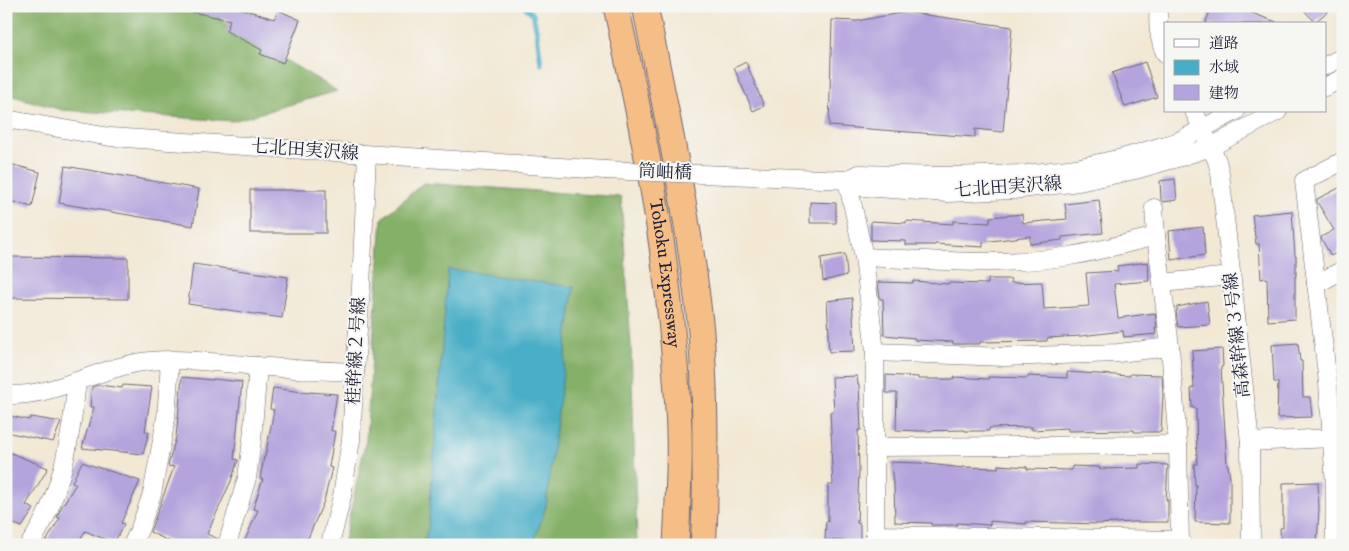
<svg xmlns="http://www.w3.org/2000/svg" width="1349" height="551" viewBox="0 0 1349 551" font-family="'IM FELL English','Noto Serif JP',serif">
<rect width="100%" height="100%" fill="#f6f6f2"/>
<filter id="ink" filterUnits="userSpaceOnUse"><feTurbulence type="fractalNoise" baseFrequency=".02" numOctaves="2"/><feDisplacementMap in="SourceGraphic" scale="10" xChannelSelector="R" yChannelSelector="G"/><feConvolveMatrix kernelMatrix="1 2 1 2 8 2 1 2 1" color-interpolation-filters="sRGB"/></filter>
<filter id="wash" filterUnits="userSpaceOnUse"><feTurbulence type="fractalNoise" baseFrequency=".0096" numOctaves="4" result="noise"/><feDisplacementMap in="SourceGraphic" scale="20" xChannelSelector="R" yChannelSelector="G"/><feGaussianBlur stdDeviation="1.12" result="paint"/><feColorMatrix in="noise" values="0 0 0 0 0 0 0 0 0 0 0 0 0 0 0 0 0 1.4 0 .05"/><feComposite in="paint" operator="in"/></filter>
<g filter="url(#wash)">
<rect width="100%" height="100%" fill="#f2e8d4"/>
<g fill="#85b068" stroke="#546952">
<path d="M6,6H202C244,38 292,63 337,91L233,121L62,110L6,94Z"/>
<path d="M423,183L621,197L631,345L637,545H343L366,440L382,219Z"/>
</g>
<path fill="#48aec7" stroke="#356881" d="M448,269L574,287L546,506L533,545H423L428,529Z"/>
<g fill="none" stroke-linecap="round" stroke-linejoin="round">
<path stroke="#48aec7" stroke-width="5" d="M524,6L533,14L537,33L541,64"/>
</g>
<g id="blocks">
<g fill="#b4a4dd">
<path d="M193,6H233L274,19L278,10L300,20L283,63L260,54L262,50L226,31L230,20L192,12Z"/>
<path d="M1212,6H1233L1276,22V24H1205Z"/>
<path d="M1300,6H1334L1315,22Z"/>
<path d="M905,12L1012,27L1003,132L975,129V137L829,126L832,20L857,21Z"/>
<path d="M746,62L764,106L753,111L734,68Z"/>
<path d="M1145,62L1157,97L1125,107L1112,73Z"/>
<path d="M6,163L40,172L32,207L6,200Z"/>
<path d="M65,166L199,189L193,226L59,203Z"/>
<path d="M1175,179L1177,200L1163,202L1161,200L1160,181Z"/>
<path d="M1343,186V249L1331,256L1322,240L1321,237L1334,230L1317,202V199Z"/>
<rect x="250" y="190" width="76" height="43"/>
<path d="M1099,200L1103,233L1062,237V240L1030,244V236L983,242V247L935,244V245H906V241L871,240V221L906,223V221L953,224V221L990,223V217L1022,214L1023,223L1067,219L1065,204Z"/>
<path d="M810,202L836,203V223H810Z"/>
<path d="M1292,211L1295,256H1296V276H1295V319L1268,321L1267,278L1261,279L1259,244H1256L1252,215Z"/>
<path d="M1203,227L1205,255L1171,260L1169,231Z"/>
<path d="M845,254L847,275L823,281L821,258Z"/>
<path d="M6,257L128,258V299L6,298Z"/>
<path d="M1148,262L1149,281L1114,284L1118,318L1155,313L1157,328H1155L1156,334L1124,337L1123,331L1081,336L1047,338V341L980,342V344H953V342L915,340V338L884,335L883,299H880L878,282L913,283V281L948,284V283L988,284V279H1011V283L1042,282L1044,309L1089,306L1086,273L1118,271L1117,266Z"/>
<path d="M193,264L288,277L282,318L188,304Z"/>
<path d="M852,298L855,351L829,352L828,334H829L827,301Z"/>
<path d="M1207,301L1210,325L1178,327L1176,311H1177V307Z"/>
<path d="M1298,343L1300,361H1302L1303,397H1310L1312,417L1277,418L1278,382H1274L1272,345Z"/>
<path d="M1222,349L1223,366L1221,367L1227,465H1228L1230,478V523L1195,522L1196,485H1195L1194,464H1197L1196,408H1192L1191,388H1194L1192,351Z"/>
<path d="M1067,372L1130,376V374L1162,375L1163,396L1161,432H1134V430L1068,431V428L1032,430V427L989,428V431H965V430L920,431L896,430L897,393H886V375L918,377V379H954V377L989,379L988,377L1028,378V376L1067,378Z"/>
<path d="M857,376L858,384H859L861,430H858L859,470L857,523L860,524V542L825,540L826,521L828,522V485H833L831,450H832L830,412L834,411L832,377Z"/>
<path d="M182,377L213,380V379L242,382L234,459L238,460L231,481L207,534L218,539L217,545H177L150,532L174,467L168,466L176,437Z"/>
<path d="M99,385L122,388L123,385L152,387L145,431L149,432L143,454L82,448L94,407H90L92,387Z"/>
<path d="M273,388L309,393V392L337,394L331,431H335L329,467L332,468L324,501L305,545H243L258,510L253,509L263,479H260L264,457H265L274,410L270,409Z"/>
<path d="M6,415L29,420L31,417L61,422L53,442L6,432Z"/>
<path d="M6,451L48,468L26,505L34,509L22,527L6,521Z"/>
<path d="M82,462L140,481L121,523L124,524L114,543L85,531L77,545H44L60,518L57,517L62,506L76,484L72,482Z"/>
<path d="M891,462L920,463L963,468V467L998,468V465L1027,467V469L1072,470V466L1099,467V469L1139,468V464L1168,465L1166,500H1168V522H1132L1099,524L1026,522V524L990,521V525L957,523V525H931V523L895,522L894,484H893Z"/>
<path d="M1318,482L1319,508L1317,545H1281L1280,528H1283V483Z"/>
</g>
</g>
</g>
<g filter="url(#ink)">
<use href="#blocks" fill-opacity="0" stroke="#6b6771" stroke-width="1"/>
<g fill="none" stroke-linecap="round" stroke-linejoin="round">
<defs>
<g id="minor">
<path d="M1159,6C1157,23 1158,37 1165,53"/>
<path d="M1325,66L1343,57"/>
<path d="M1325,87L1343,78"/>
<path d="M1194,111L1217,161L1220,173L1250,442L1251,545"/>
<path d="M6,119L110,137L605,170"/>
<path d="M725,175L847,180L862,187L948,193L1013,190L1079,182L1135,170L1184,156L1211,147L1278,111"/>
<path d="M847,180L859,174L945,176L1027,174L1076,168L1122,158L1179,141L1236,111"/>
<path d="M847,180L864,257L875,352V535L873,545"/>
<path d="M1154,208L1156,236L1170,347L1178,445L1180,545"/>
<path d="M864,257C931,260 1004,267 1070,256C1099,251 1128,243 1156,236"/>
<path d="M1162,283L1231,276"/>
<path d="M1316,284L1343,270"/>
<path d="M875,352L1005,357L1118,353L1170,347"/>
<path d="M6,395C57,397 100,366 150,361C185,358 221,363 256,366C289,369 322,371 355,372"/>
<path d="M1250,442L1332,438"/>
<path d="M876,447L1178,445"/>
<path d="M875,535L1181,540"/>
<path d="M29,545C62,498 71,437 77,381"/>
<path d="M132,545L140,528L152,494L166,419L170,361"/>
<path d="M227,545L247,478L252,440L258,366"/>
<path d="M330,545L342,496L351,440L355,372L361,287L367,155"/>
<path d="M1335,545V486L1328,383L1304,181L1343,161"/>
</g>
<g id="highway">
<path id="s1" d="M616,6C625,49 635,92 643,136C661,225 673,318 678,409C681,454 678,500 676,545"/>
<path d="M645,6C667,114 690,222 701,332C704,370 705,408 705,446C705,479 706,512 703,545"/>
</g>
</defs>
<use href="#minor" stroke="#6b6771" stroke-width="19"/>
<use href="#highway" stroke="#6b6771" stroke-width="27"/>
<use href="#minor" stroke="#fff" stroke-width="18"/>
<use href="#highway" stroke="#f6be87" stroke-width="25"/>
<defs>
<path id="minor-bridge" d="M605,170L725,175"/>
</defs>
<use href="#minor-bridge" stroke="#6b6771" stroke-width="19" stroke-linecap="butt"/>
<use href="#minor-bridge" stroke="#fff" stroke-width="18"/>
</g>
</g>
<g text-anchor="middle" dominant-baseline="central" stroke-width="4" stroke-linejoin="round" paint-order="stroke">
<g font-size="18" fill="#22223b" stroke="#f6f6f2">
<text transform="translate(305 151) rotate(4)">七北田実沢線</text>
<text transform="translate(665 173) rotate(2)">筒岫橋</text>
<text transform="translate(1008 188) rotate(-4)">七北田実沢線</text>
<text stroke="none"><textPath href="#s1" startOffset="272">Tohoku Expressway</textPath></text>
<text transform="translate(1238 335) rotate(-96)">高森幹線３号線</text>
<text transform="translate(357 351) rotate(-87)">桂幹線２号線</text>
</g>
</g>
<rect width="1349" height="551" fill="none" stroke="#f6f6f2" stroke-width="25"/>
<rect x="1164" y="22" width="162" height="90" fill="#f6f6f2" stroke="#a1a1a9"/>
<rect x="1174" y="39" width="25" height="8" fill="#ffffff" stroke="#a1a1a9"/>
<text x="1209" y="48" font-size="15" fill="#22223b">道路</text>
<rect x="1174" y="60" width="25" height="15" fill="#48aec7" stroke="#a1a1a9"/>
<text x="1209" y="72" font-size="15" fill="#22223b">水域</text>
<rect x="1174" y="85" width="25" height="15" fill="#b4a4dd" stroke="#a1a1a9"/>
<text x="1209" y="98" font-size="15" fill="#22223b">建物</text>
</svg>
